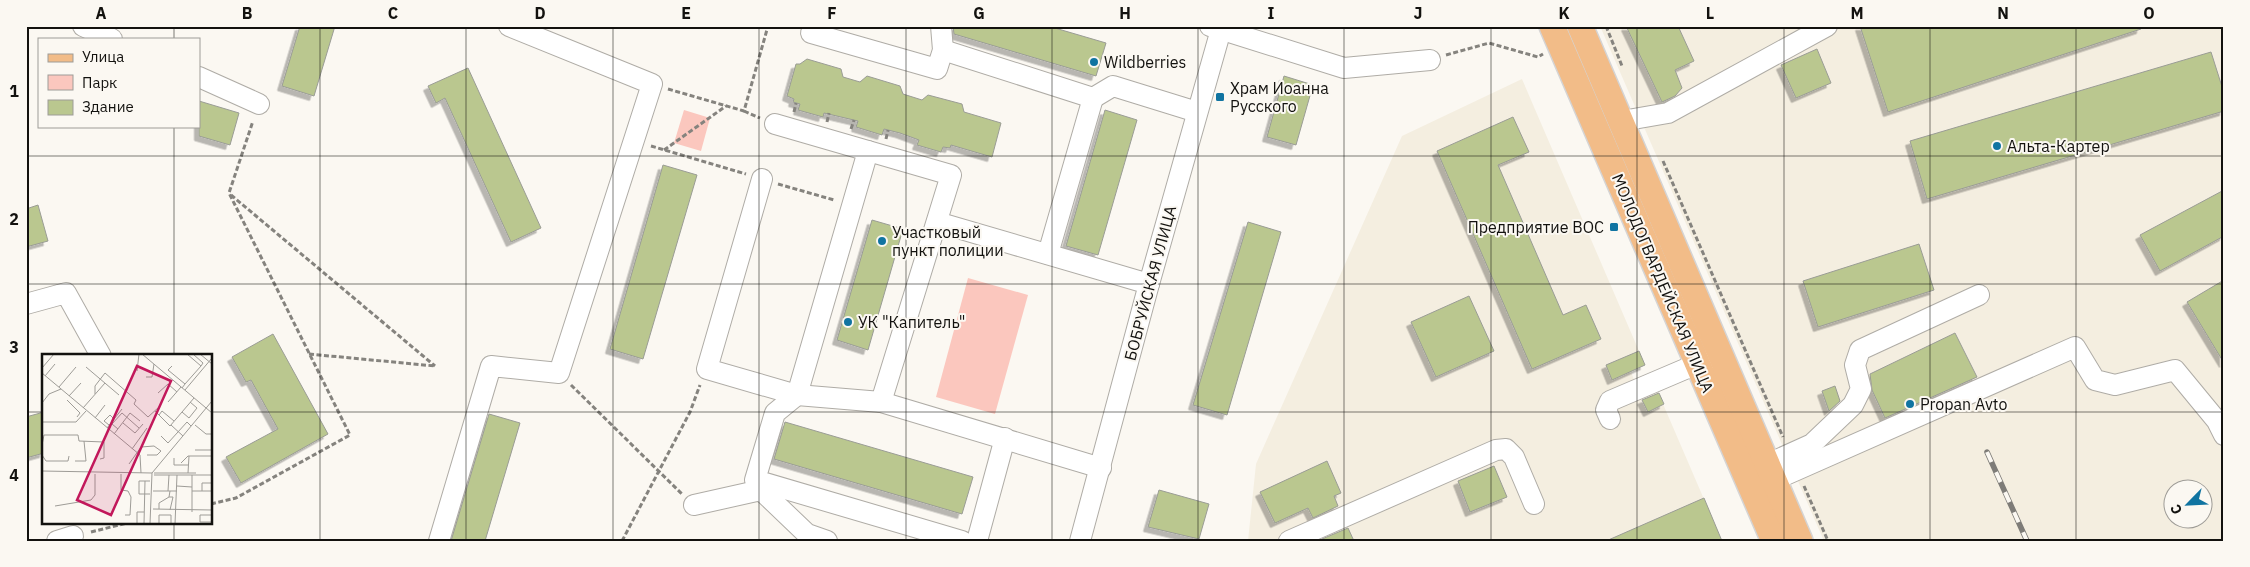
<svg xmlns="http://www.w3.org/2000/svg" width="2250" height="567" viewBox="0 0 2250 567" font-family="'IBM Plex Sans',sans-serif">
<defs>
<filter id="shadow"><feDropShadow dx="-4.5" dy="4.5" stdDeviation="0" flood-color="#0004"/></filter>
</defs>
<rect width="100%" height="100%" fill="#fbf8f2"/>
<g fill="#f4eee0" fill-rule="evenodd">
<path d="M1600,26H2224V541H1824ZM2172,490H2202V520H2172Z"/>
<path d="M1522,79L1645,365L1631,372L1641,397L1657,390L1722,541H1248L1256,464L1402,136Z"/>
</g>
<g fill="#fbc7be">
<path d="M684,110L710,118L701,151L674,143Z"/>
<path d="M968,278L1028,295L995,414L936,397Z"/>
</g>
<g fill="#bac78f" stroke="#9a9c95" filter="url(#shadow)">
<path d="M300,26H335L314,96L282,86Z"/>
<path d="M953,26H1048L1106,43L1096,76L954,34Z"/>
<path d="M1626,26H1678L1694,61L1675,70L1682,88L1675,96L1662,102Z"/>
<path d="M1860,26H2141V29L1888,112Z"/>
<path d="M1817,49L1831,83L1796,98L1781,65Z"/>
<path d="M2211,52L2224,93V111L1927,199L1910,141Z"/>
<path d="M807,59L841,69L843,77L860,82L867,76L900,86L903,94L922,100L928,95L962,104L964,112L1001,123L992,157L951,145L950,148L943,147L941,152L917,145L919,140L900,133L884,129L882,135L856,127L858,121L824,113L823,117L798,110L800,104L793,102L794,99L787,96L796,64H800Z"/>
<path d="M468,68L541,228L511,242L445,98L436,103L428,86Z"/>
<path d="M1284,76L1313,85L1296,145L1267,137Z"/>
<path d="M199,101L239,113L230,145L199,136Z"/>
<path d="M1105,110L1137,120L1098,255L1066,246Z"/>
<path d="M1513,117L1529,152L1498,165L1563,315L1586,305L1601,339L1532,369L1437,151Z"/>
<path d="M663,165L697,175L643,359L610,349Z"/>
<path d="M2224,190V236L2160,271L2140,235Z"/>
<path d="M38,205L48,241L26,247V209Z"/>
<path d="M872,220L903,229L868,350L837,340Z"/>
<path d="M1248,222L1281,232L1227,415L1193,405Z"/>
<path d="M1919,244L1934,290L1818,327L1803,281Z"/>
<path d="M2224,280V363L2187,302Z"/>
<path d="M1469,296L1494,351L1436,377L1411,322Z"/>
<path d="M1955,333L1977,377L1885,418L1872,390L1870,374Z"/>
<path d="M273,334L328,434L241,483L226,457L278,429L251,380L246,382L232,357Z"/>
<path d="M1639,351L1645,365L1612,380L1606,365Z"/>
<path d="M1835,386L1840,401L1829,411L1822,391Z"/>
<path d="M1659,393L1664,404L1648,412L1642,400Z"/>
<path d="M44,412V453L26,458V417Z"/>
<path d="M489,414L520,423L485,541H451Z"/>
<path d="M785,422L973,477L962,514L774,459Z"/>
<path d="M1327,461L1341,493L1334,496L1338,506L1313,518L1308,508L1275,523L1260,492Z"/>
<path d="M1494,466L1507,497L1470,512L1458,481Z"/>
<path d="M1159,490L1209,504L1199,539L1148,527Z"/>
<path d="M1704,498L1722,541H1606Z"/>
<path d="M1348,528L1354,541H1323L1322,539Z"/>
</g>
<g fill="none" stroke-linecap="round" stroke-linejoin="round">
<defs>
<g id="minor">
<path d="M83,26L112,39"/>
<path d="M1210,26L1344,68L1430,60"/>
<path d="M811,33L937,69L943,50L941,26"/>
<path d="M943,50L1093,98L1113,86L1197,112"/>
<path d="M199,77L259,104"/>
<path d="M1622,121L1668,113L1827,26"/>
<path d="M775,124L951,175L881,402"/>
<path d="M868,151L797,395L775,413L755,480L962,541"/>
<path d="M762,179L707,369L797,395L881,402L1101,468"/>
<path d="M937,222L1149,284"/>
<path d="M1048,254L1093,98"/>
<path d="M26,304L66,293L101,356"/>
<path d="M1610,419L1606,410L1610,401L1711,358"/>
<path d="M1768,464L1812,444L1853,405L1861,389L1855,365L1860,350L1979,295"/>
<path d="M1774,480L2075,347L2095,380L2115,385L2175,370L2217,421L2224,435"/>
<path d="M694,505L761,490L807,534L827,541"/>
<path d="M57,541L73,536"/>
<path d="M439,541L491,366L559,373L652,84L509,26"/>
<path d="M977,541L1005,438"/>
<path d="M1080,541L1149,284L1222,26"/>
<path d="M1289,541L1496,450L1506,449L1514,457L1534,504"/>
</g>
<g id="major">
<path d="M1552,26L1774,541"/>
<path d="M1580,26L1800,541"/>
</g>
</defs>
<use href="#minor" stroke="#afaca6" stroke-width="22"/>
<use href="#major" stroke="#d5d4d4" stroke-width="28"/>
<g stroke="#85837e" stroke-width="3" stroke-dasharray="5 2.5" stroke-linecap="butt">
<path d="M1606,26L1622,66"/>
<path d="M1446,55L1489,43L1538,57L1543,54"/>
<path d="M668,89L744,111L768,26"/>
<path d="M744,111L760,118"/>
<path d="M794,112L796,103"/>
<path d="M827,122L829,113"/>
<path d="M851,129L854,120"/>
<path d="M886,139L888,130"/>
<path d="M651,146L746,174"/>
<path d="M664,150L726,106"/>
<path d="M1663,161L1783,437"/>
<path d="M778,184L834,200"/>
<path d="M231,195L435,366"/>
<path d="M309,354L435,366"/>
<path d="M571,385L682,494"/>
<path d="M1804,486L1828,541"/>
<path d="M211,504L236,498L350,435L229,193L253,121"/>
<path d="M91,532L127,523"/>
<path d="M622,541L690,412L700,385"/>
</g>
<use href="#minor" stroke="#fff" stroke-width="20"/>
<use href="#major" stroke="#f2bc88" stroke-width="25"/>
<defs>
<path id="rail" d="M1987,452L2027,541"/>
</defs>
<use href="#rail" stroke="#7e7c78" stroke-width="5.5"/>
<use href="#rail" stroke="#fbf8f2" stroke-width="4" stroke-dasharray="11" stroke-linecap="butt"/>
</g>
<path fill="none" stroke="#13120f" stroke-width="1" stroke-opacity="0.55" d="M174,26V39M320,26V541M466,26V541M613,26V541M759,26V541M906,26V541M1052,26V541M1198,26V541M1344,26V541M1491,26V541M1637,26V541M1784,26V541M1930,26V541M2076,26V541M174,126V356M26,156H2224M26,284H2224M26,412H44M211,412H2224M174,523V541"/>
<g fill="#1074a1" stroke="#fbf8f2" stroke-width="2">
<circle cx="1094" cy="62" r="5"/>
<rect x="1215" y="92" width="10" height="10" rx="2.5"/>
<circle cx="1997" cy="146" r="5"/>
<rect x="1609" y="222" width="10" height="10" rx="2.5"/>
<circle cx="882" cy="241" r="5"/>
<circle cx="848" cy="322" r="5"/>
<circle cx="1910" cy="404" r="5"/>
</g>
<g text-anchor="middle" dominant-baseline="central" stroke-width="4" stroke-linejoin="round" paint-order="stroke">
<g font-size="16" fill="#13120f" stroke="#fbf8f2" text-anchor="start">
<text x="1104" y="62">Wildberries</text>
<text x="1230" y="88">Храм Иоанна<tspan x="1230" dy="18">Русского</tspan></text>
<text x="2007" y="146">Альта-Картер</text>
<text x="1604" y="227" text-anchor="end">Предприятие ВОС</text>
<text x="892" y="232">Участковый<tspan x="892" dy="18">пункт полиции</tspan></text>
<text x="858" y="322">УК "Капитель"</text>
<text x="1920" y="404">Propan Avto</text>
</g>
<g font-size="16" fill="#13120f" stroke="#fbf8f2">
<text transform="translate(1150 283) rotate(-75)">БОБРУЙСКАЯ УЛИЦА</text>
<text transform="translate(1663 283) rotate(67)">МОЛОДОГВАРДЕЙСКАЯ УЛИЦА</text>
</g>
</g>
<g transform="translate(42 354)">
<rect width="170" height="170" fill="#fbf8f2"/>
<path fill="none" stroke="#9e9c97" stroke-width="1" d="M100,0L170,59M145,0L159,12M151,0L161,9L159,12M158,0L170,10M130,12L126,16L143,30L140,34M44,13L77,41M0,14L12,0M95,17L97,0M0,19L98,101L99,119M3,22L13,10M104,23H110L112,10M143,30L159,12M17,33L34,13M143,36L170,4M116,39L126,30L135,38M53,40V32L63,19L94,46L92,50L106,63L117,53M27,42L39,29M25,46L38,59L35,63M126,48L139,33M0,49L7,40L19,35M41,54L63,29M113,57L128,72L152,44M140,58L147,64L155,54L148,48M117,61L120,57L132,67M53,64L63,51M0,68H34L44,57M81,69L93,79L101,70M67,71L62,67L68,61L72,65M129,71L141,82M153,71L164,80H170M65,74L80,55M76,75L70,70L80,59L97,74M72,80L88,59L98,67M119,82L126,89L145,68L149,72M0,91L2,81H36L37,87L62,88V104L58,105M90,95L105,74M153,96H170M0,101L4,107H26L27,102M132,104V111H146M33,107H44L42,87M139,109L146,102H170M87,110L99,93L112,92L119,97L115,101H105M0,117L110,119M112,119H154M146,119L147,102M79,120V136L86,137L89,143L88,161H83M112,121H170M135,132L150,133M111,137H135M126,137L127,121M128,137L127,143H131L128,156M150,137H170M160,137V129H170M108,140H97V127H108M13,152L49,146L53,141V120M111,155L170,156M117,155V149L127,143M150,158V121M170,161H158V168H170M95,170V158H102M102,170L103,127M108,170L110,119L170,47M117,170V161H129V170M133,170L135,121"/>
<path fill="#c2185b" fill-opacity="0.15" stroke="#c2185b" stroke-width="2.5" d="M95,12L129,27L69,161L35,146Z"/>
<rect width="170" height="170" fill="none" stroke="#13120f" stroke-width="2.5"/>
</g>
<rect width="2250" height="567" fill="none" stroke="#fbf8f2" stroke-width="55"/>
<rect x="38" y="38" width="162" height="90" fill="#fbf8f2" stroke="#9e9c97"/>
<rect x="48" y="54" width="25" height="8" fill="#f2bc88" stroke="#9e9c97"/>
<text x="82" y="62" font-size="15" fill="#13120f">Улица</text>
<rect x="48" y="75" width="25" height="15" fill="#fbc7be" stroke="#9e9c97"/>
<text x="82" y="88" font-size="15" fill="#13120f">Парк</text>
<rect x="48" y="100" width="25" height="15" fill="#bac78f" stroke="#9e9c97"/>
<text x="82" y="112" font-size="15" fill="#13120f">Здание</text>
<g transform="translate(2188 504) rotate(246)"><circle r="24" fill="#fbf8f2" stroke="#9e9c97"/>
<path d="M0-4L9 19L0 12L-9 19Z" fill="#1074a1"/>
<text y="-8" font-size="14" font-weight="bold" text-anchor="middle" fill="#13120f">С</text>
</g>
<rect x="28" y="28" width="2194" height="512" fill="none" stroke="#13120f" stroke-width="2"/>
<g font-size="16" text-anchor="middle" font-weight="bold" fill="#13120f">
<text x="101" y="19">A</text>
<text x="247" y="19">B</text>
<text x="393" y="19">C</text>
<text x="540" y="19">D</text>
<text x="686" y="19">E</text>
<text x="832" y="19">F</text>
<text x="979" y="19">G</text>
<text x="1125" y="19">H</text>
<text x="1271" y="19">I</text>
<text x="1418" y="19">J</text>
<text x="1564" y="19">K</text>
<text x="1710" y="19">L</text>
<text x="1857" y="19">M</text>
<text x="2003" y="19">N</text>
<text x="2149" y="19">O</text>
<text x="14" y="97">1</text>
<text x="14" y="225">2</text>
<text x="14" y="353">3</text>
<text x="14" y="481">4</text>
</g>
</svg>
